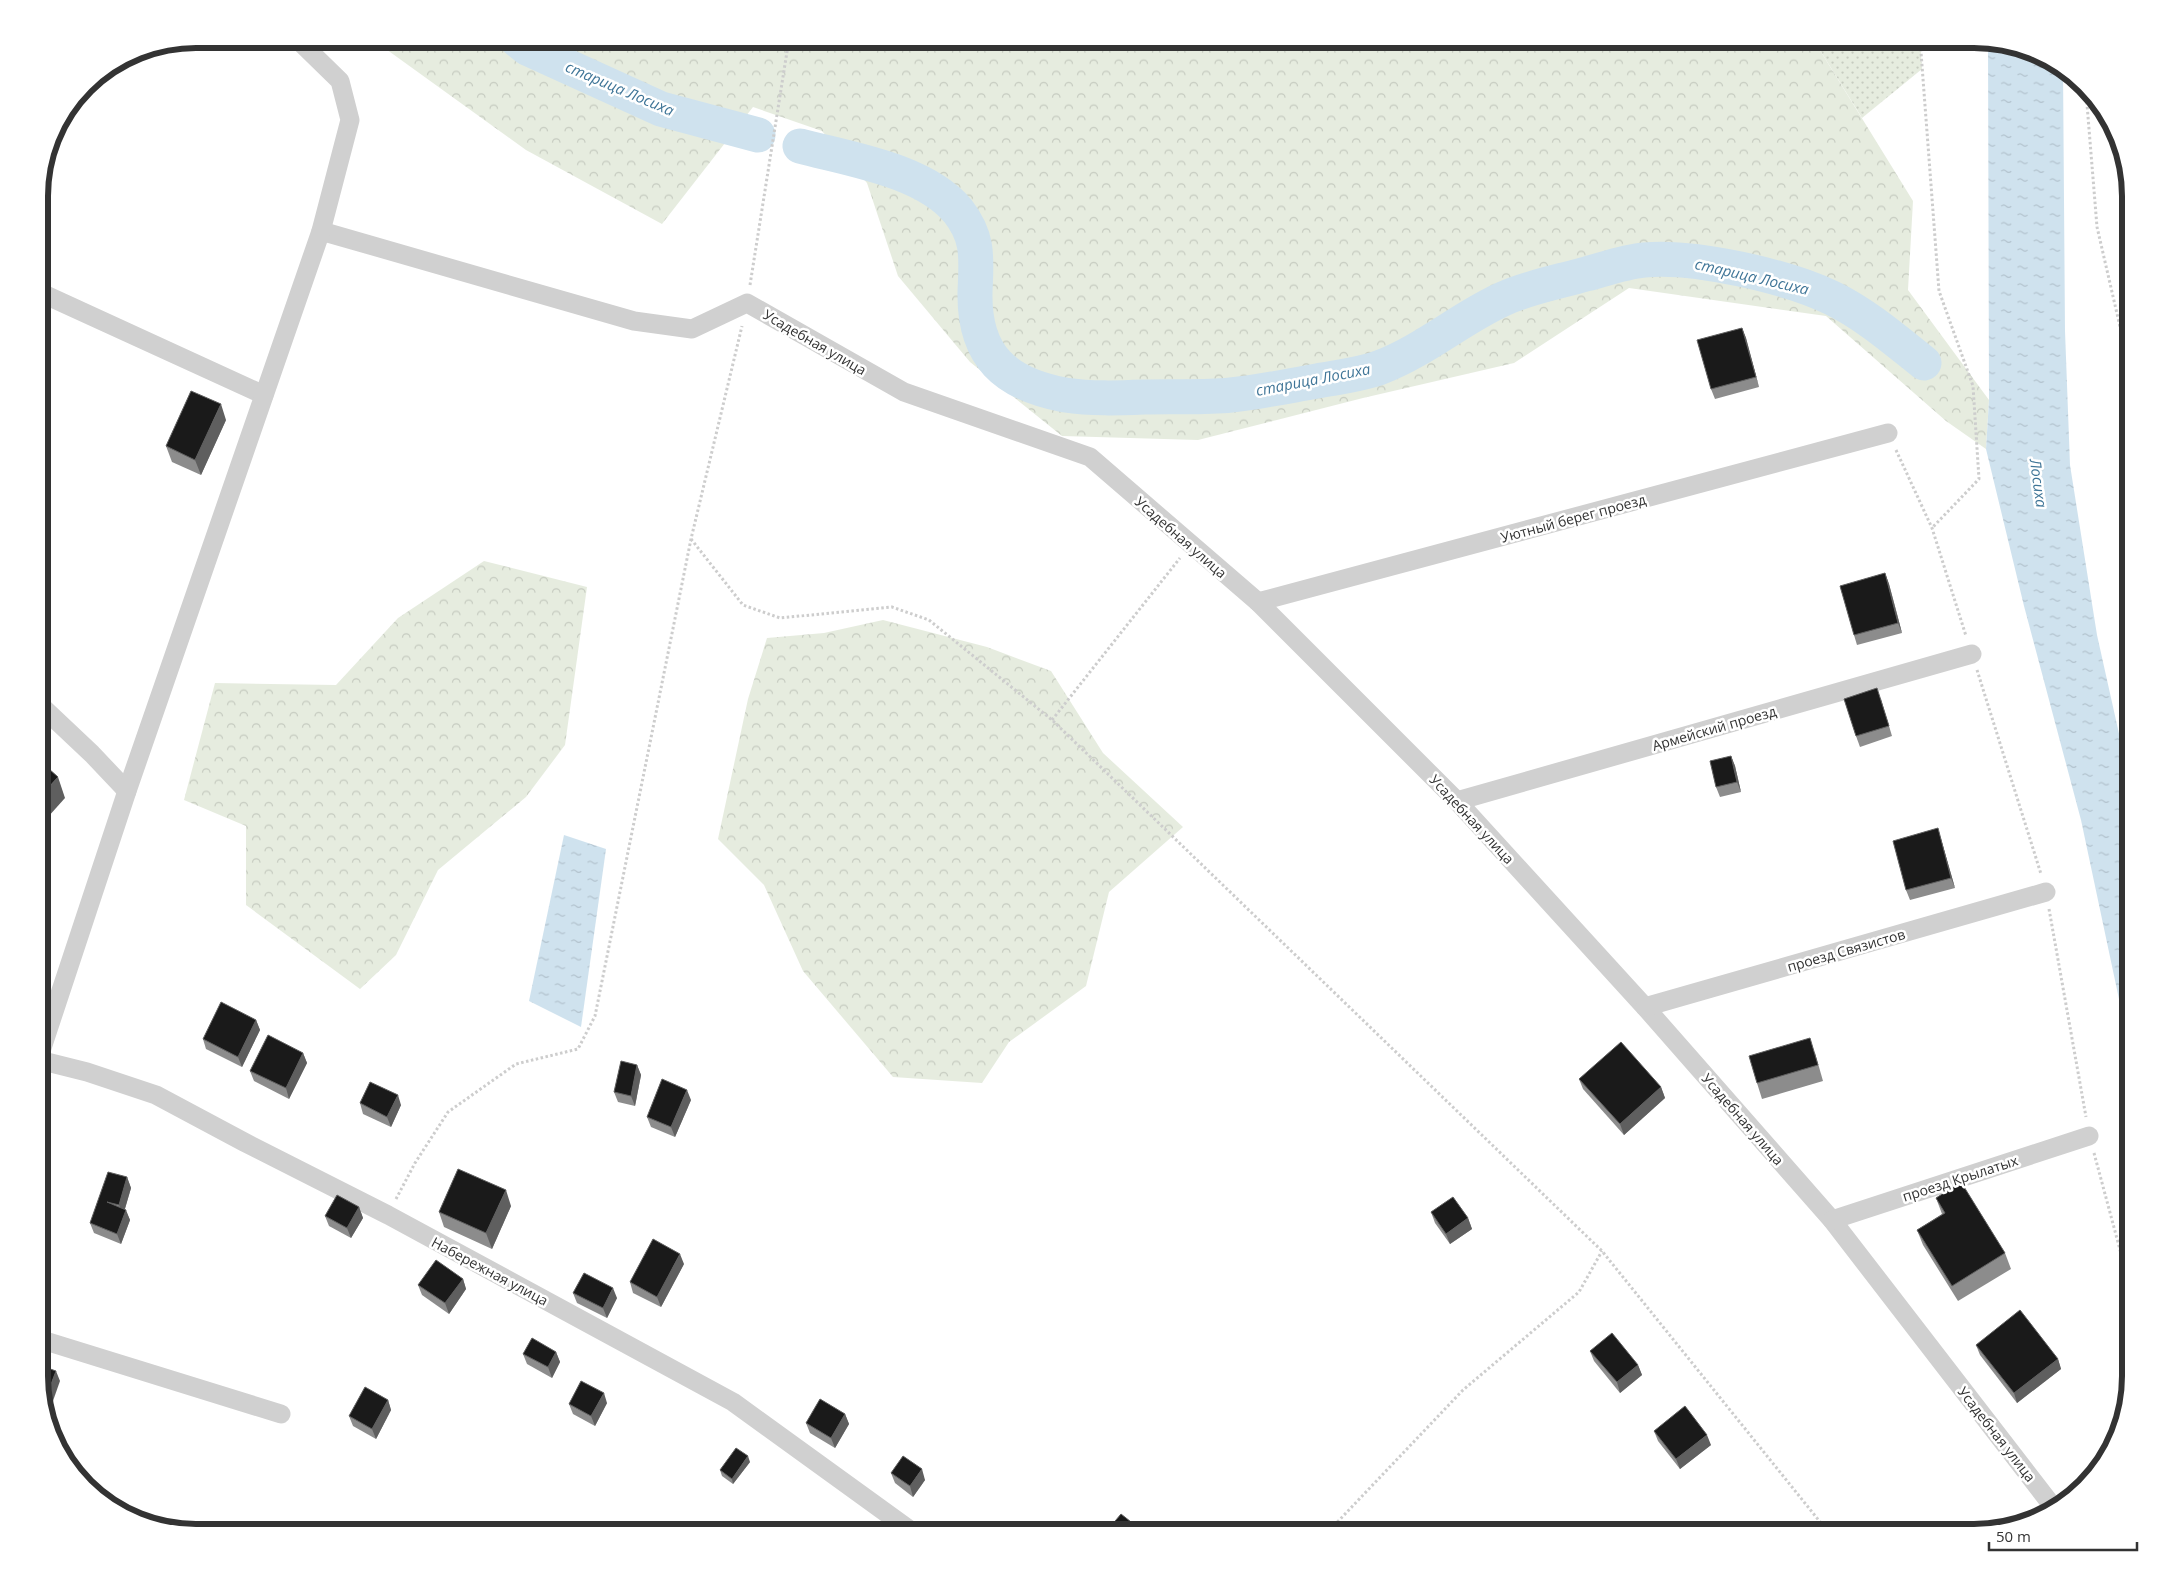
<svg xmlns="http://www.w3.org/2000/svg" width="2169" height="1572" viewBox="0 0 2169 1572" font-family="'Open Sans',sans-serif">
<defs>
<pattern id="grass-dots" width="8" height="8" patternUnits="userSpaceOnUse" patternTransform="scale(1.25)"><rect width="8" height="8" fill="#e6ecdf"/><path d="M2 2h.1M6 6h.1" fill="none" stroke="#c6cbc0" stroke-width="1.8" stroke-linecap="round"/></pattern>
<pattern id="forest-crowns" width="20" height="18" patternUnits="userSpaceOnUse" patternTransform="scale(1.25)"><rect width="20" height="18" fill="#e6ecdf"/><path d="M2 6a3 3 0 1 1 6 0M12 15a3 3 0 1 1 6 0" fill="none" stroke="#c6cbc0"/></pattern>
<pattern id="water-ripples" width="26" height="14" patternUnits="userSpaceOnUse" patternTransform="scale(1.25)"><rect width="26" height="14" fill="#cfe2ee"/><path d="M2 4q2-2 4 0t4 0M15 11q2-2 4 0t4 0" fill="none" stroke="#b2c2cd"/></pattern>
</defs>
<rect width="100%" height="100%" fill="#fff"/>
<path fill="url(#grass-dots)" d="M1813,39H1920L1922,69L1862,118Z"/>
<g fill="url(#forest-crowns)">
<path d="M372,39H1813L1913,201L1908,290L1989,400L1986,449L1946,421L1826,316L1629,288L1514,363L1363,398L1198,440L1062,436L970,362L898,276L867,183L822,131L753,107L662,224L526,150Z"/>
<path d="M484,561L587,587L565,745L526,797L438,870L396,955L360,989L246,905V826L184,800L215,683L336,685L398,618Z"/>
<path d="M883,620L987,647L1051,671L1103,753L1183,827L1109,892L1086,986L1009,1042L982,1083L893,1077L803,971L764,885L718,839L748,699L767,638L824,633Z"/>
<path d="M1897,1521L1908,1533H1865L1866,1532Z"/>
</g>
<g fill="url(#water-ripples)">
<path d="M1988,41L2024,47L2063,68L2065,331L2070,465L2097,635L2130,783V1051L2081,820L2024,606L1986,449L1989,400Z"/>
<path d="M564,835L606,849L581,1027L529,1001Z"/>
</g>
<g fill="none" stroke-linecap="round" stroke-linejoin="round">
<g stroke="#cfe2ee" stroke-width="35">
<path d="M516,39L527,48L661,109L758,135"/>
<path d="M800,146C849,159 924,170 958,211C980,239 976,260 975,293C974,356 1005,384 1065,395C1092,399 1118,398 1145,397C1173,396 1203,398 1231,395C1260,392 1288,386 1317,381C1338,377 1361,375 1381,367C1425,350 1461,318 1503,299C1529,287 1558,282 1586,274C1605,269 1624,262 1644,260C1694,255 1786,276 1832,298C1865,314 1895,340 1924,363"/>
</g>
<g stroke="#cdcdcd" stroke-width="3" stroke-dasharray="2.5 2.5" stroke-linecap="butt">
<path d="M1920,39L1939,291L1973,386L1979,479L1932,528"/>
<path d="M2086,92L2097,227L2124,344L2130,420"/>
<path d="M750,285L789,39"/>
<path d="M1896,450L1932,528L1966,636"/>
<path d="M691,539L743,605L780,618L892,607L929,620L1052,720L1602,1251L1829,1533"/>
<path d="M1977,670L2041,874"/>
<path d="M1052,720L1180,558"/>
<path d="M2049,909L2086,1117"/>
<path d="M2094,1153L2130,1287"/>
<path d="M396,1199L415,1163L448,1112L516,1064L578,1049L595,1016L691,539L742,326"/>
<path d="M1327,1533L1463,1390L1579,1292L1602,1251"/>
</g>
<g stroke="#d0d0d0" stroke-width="19">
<path d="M321,231L634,321L692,329L747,303L904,392L1090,457L1258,602L1457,801L1645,1007L1832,1220L2054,1508"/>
<path d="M39,292L264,395"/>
<path d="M1258,602L1888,433"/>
<path d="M39,704L92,754L127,791"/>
<path d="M1457,801L1972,654"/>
<path d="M1645,1007L2046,892"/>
<path d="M39,1057L127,791L321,231L350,120L340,81L297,39"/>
<path d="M39,1060L87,1072L156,1095L244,1142L388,1215L733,1402L914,1533"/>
<path d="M1832,1220L2089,1136"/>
<path d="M39,1339L281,1414"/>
</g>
</g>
<g fill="#8c8c8c">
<path d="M1742,328L1746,338L1759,387L1715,399L1711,389Z"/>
<path d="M226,420L201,475L172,462L166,446Z"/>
<path d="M1885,573L1889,584L1902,633L1857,645L1854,635Z"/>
<path d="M1881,699L1892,736L1860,747L1856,736Z"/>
<path d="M1731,756L1735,766L1741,792L1720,797L1716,787Z"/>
<path d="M1941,839L1955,888L1910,900L1906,890Z"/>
<path d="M256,1020L260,1030L242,1067L206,1049L203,1039Z"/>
<path d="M303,1053L307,1063L289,1099L254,1081L250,1071Z"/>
<path d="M1815,1053L1823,1081L1762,1099L1757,1083Z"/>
<path d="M637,1065L641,1075L635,1106L618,1102L614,1092Z"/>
<path d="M1579,1079L1661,1087L1665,1098L1624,1135L1583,1089Z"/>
<path d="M691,1100L675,1137L651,1127L647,1117Z"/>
<path d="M360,1103L401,1105L391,1127L363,1114Z"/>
<path d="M127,1177L131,1188L125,1209L130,1220L121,1244L94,1233L90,1223Z"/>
<path d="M1936,1198L2005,1253L2011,1269L1958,1301L1923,1245L1917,1230L1942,1214Z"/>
<path d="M511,1206L492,1249L444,1227L439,1212Z"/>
<path d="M359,1207L363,1218L351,1238L329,1226L325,1216Z"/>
<path d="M1431,1212L1468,1218L1472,1229L1450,1244L1435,1223Z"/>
<path d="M684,1264L661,1307L633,1293L630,1282Z"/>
<path d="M463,1279L466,1289L449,1314L422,1295L418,1285Z"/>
<path d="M573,1293L617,1298L607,1318L577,1303Z"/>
<path d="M1976,1345L2058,1359L2061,1369L2017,1403L1980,1355Z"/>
<path d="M1590,1351L1638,1365L1642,1375L1620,1393L1594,1361Z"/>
<path d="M556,1352L560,1362L552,1378L527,1364L523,1354Z"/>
<path d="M388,1400L391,1410L376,1439L353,1426L349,1416Z"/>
<path d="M607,1403L595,1426L573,1414L569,1404Z"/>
<path d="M845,1414L849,1424L835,1448L810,1433L806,1423Z"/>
<path d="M1654,1431L1711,1445L1680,1469L1658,1441Z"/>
<path d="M750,1462L733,1484L722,1476L720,1470Z"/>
<path d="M891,1473L925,1480L913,1497L895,1483Z"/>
</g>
<g fill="#5f5f5f">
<path d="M1742,328L1746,338L1759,387L1756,377Z"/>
<path d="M221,404L226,420L201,475L195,460Z"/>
<path d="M1885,573L1889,584L1902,633L1898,623Z"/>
<path d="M1731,756L1735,766L1741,792L1737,782Z"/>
<path d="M58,777L65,798L39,827V798Z"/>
<path d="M1938,828L1941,839L1955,888L1951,878Z"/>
<path d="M256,1020L260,1030L242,1067L238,1057Z"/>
<path d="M303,1053L307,1063L289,1099L286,1088Z"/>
<path d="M637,1065L641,1075L635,1106L631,1096Z"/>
<path d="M1661,1087L1665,1098L1624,1135L1620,1124Z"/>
<path d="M687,1090L691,1100L675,1137L671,1127Z"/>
<path d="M398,1095L401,1105L391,1127L387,1117Z"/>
<path d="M127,1177L131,1188L123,1215L119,1205Z"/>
<path d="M506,1190L511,1206L492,1249L486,1233Z"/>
<path d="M359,1207L363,1218L351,1238L347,1228Z"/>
<path d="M126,1210L130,1220L121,1244L117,1234Z"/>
<path d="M1468,1218L1472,1229L1450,1244L1446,1234Z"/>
<path d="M680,1254L684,1264L661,1307L657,1297Z"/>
<path d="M463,1279L466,1289L449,1314L445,1303Z"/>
<path d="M613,1288L617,1298L607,1318L603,1308Z"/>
<path d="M556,1352L560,1362L552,1378L548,1367Z"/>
<path d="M2058,1359L2061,1369L2017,1403L2014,1393Z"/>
<path d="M1638,1365L1642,1375L1620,1393L1617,1382Z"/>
<path d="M56,1371L60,1381L48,1415L44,1403Z"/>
<path d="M604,1393L607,1403L595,1426L591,1416Z"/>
<path d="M388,1400L391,1410L376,1439L372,1429Z"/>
<path d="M845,1414L849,1424L835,1448L831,1438Z"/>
<path d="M1707,1435L1711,1445L1680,1469L1676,1459Z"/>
<path d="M748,1456L750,1462L733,1484L732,1479Z"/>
<path d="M922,1469L925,1480L913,1497L910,1486Z"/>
</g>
<g fill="#1a1a1a" stroke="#5f5f5f">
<path d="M1742,328L1756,377L1711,389L1697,340Z"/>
<path d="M191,391L221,404L195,460L166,446Z"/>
<path d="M1885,573L1898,623L1854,635L1840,586Z"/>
<path d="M1877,688L1889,726L1856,736L1844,699Z"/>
<path d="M1731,756L1737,782L1716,787L1710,761Z"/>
<path d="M39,760L58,777L39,798Z"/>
<path d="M1938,828L1951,878L1906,890L1893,841Z"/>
<path d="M221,1002L256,1020L238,1057L203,1039Z"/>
<path d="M268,1035L303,1053L286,1088L250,1071Z"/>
<path d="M1810,1038L1818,1065L1757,1083L1749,1056Z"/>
<path d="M1621,1042L1661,1087L1620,1124L1579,1079Z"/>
<path d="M621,1061L637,1065L631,1096L614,1092Z"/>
<path d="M662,1079L687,1090L671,1127L647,1117Z"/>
<path d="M370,1082L398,1095L387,1117L360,1103Z"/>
<path d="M458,1169L506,1190L486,1233L439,1212Z"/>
<path d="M108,1172L127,1177L119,1205L107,1202L126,1210L117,1234L90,1223Z"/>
<path d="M1961,1182L2005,1253L1952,1286L1917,1230L1945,1213L1936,1198Z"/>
<path d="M337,1195L359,1207L347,1228L325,1216Z"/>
<path d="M1453,1197L1468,1218L1446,1234L1431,1212Z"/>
<path d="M653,1239L680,1254L657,1297L630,1282Z"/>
<path d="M436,1260L463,1279L445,1303L418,1285Z"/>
<path d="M584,1273L613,1288L603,1308L573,1293Z"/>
<path d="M2020,1310L2058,1359L2014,1393L1976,1345Z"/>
<path d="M1612,1333L1638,1365L1617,1382L1590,1351Z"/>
<path d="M532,1338L556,1352L548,1367L523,1354Z"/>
<path d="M39,1365L56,1371L44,1403L39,1387Z"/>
<path d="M581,1381L604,1393L591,1416L569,1404Z"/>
<path d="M365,1387L388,1400L372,1429L349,1416Z"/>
<path d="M820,1399L845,1414L831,1438L806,1423Z"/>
<path d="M1685,1406L1707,1435L1676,1459L1654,1431Z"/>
<path d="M736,1448L748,1456L732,1479L720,1470Z"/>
<path d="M903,1456L922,1469L910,1486L891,1473Z"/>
<path d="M1121,1514L1145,1533H1105Z"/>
</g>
<g text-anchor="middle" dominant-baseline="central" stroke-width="5" stroke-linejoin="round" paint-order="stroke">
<g font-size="14" fill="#333" stroke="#fff">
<text transform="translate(815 342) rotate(30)">Усадебная улица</text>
<text transform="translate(1573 518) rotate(-15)">Уютный берег проезд</text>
<text transform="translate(1181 537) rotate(41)">Усадебная улица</text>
<text transform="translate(1714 728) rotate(-16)">Армейский проезд</text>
<text transform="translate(1472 819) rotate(47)">Усадебная улица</text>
<text transform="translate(1846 950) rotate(-16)">проезд Связистов</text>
<text transform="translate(1743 1119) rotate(49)">Усадебная улица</text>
<text transform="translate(1960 1178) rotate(-18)">проезд Крылатых</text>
<text transform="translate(490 1271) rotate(28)">Набережная улица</text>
<text transform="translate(1997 1434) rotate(52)">Усадебная улица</text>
</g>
<g font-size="15" font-style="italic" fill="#3f7597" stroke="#fff">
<text transform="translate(620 88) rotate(23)">старица Лосиха</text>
<text transform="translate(1752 276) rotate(13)">старица Лосиха</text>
<text transform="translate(1313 379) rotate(-11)">старица Лосиха</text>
<text transform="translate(2039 483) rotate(82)">Лосиха</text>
</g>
</g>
<path d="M0 0H2169V1572H0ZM196 48H1974A148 148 0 0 1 2122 196V1376A148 148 0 0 1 1974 1524H196A148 148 0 0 1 48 1376V196A148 148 0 0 1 196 48Z" fill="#fff" fill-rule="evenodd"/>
<path fill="none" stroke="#333" stroke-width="6" d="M196 48H1974A148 148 0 0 1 2122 196V1376A148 148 0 0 1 1974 1524H196A148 148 0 0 1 48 1376V196A148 148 0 0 1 196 48Z"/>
<path d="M1989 1542v8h148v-8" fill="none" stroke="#333333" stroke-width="2.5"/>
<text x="1996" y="1542" font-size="15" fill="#333333" stroke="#ffffff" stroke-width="4" paint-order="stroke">50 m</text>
</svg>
